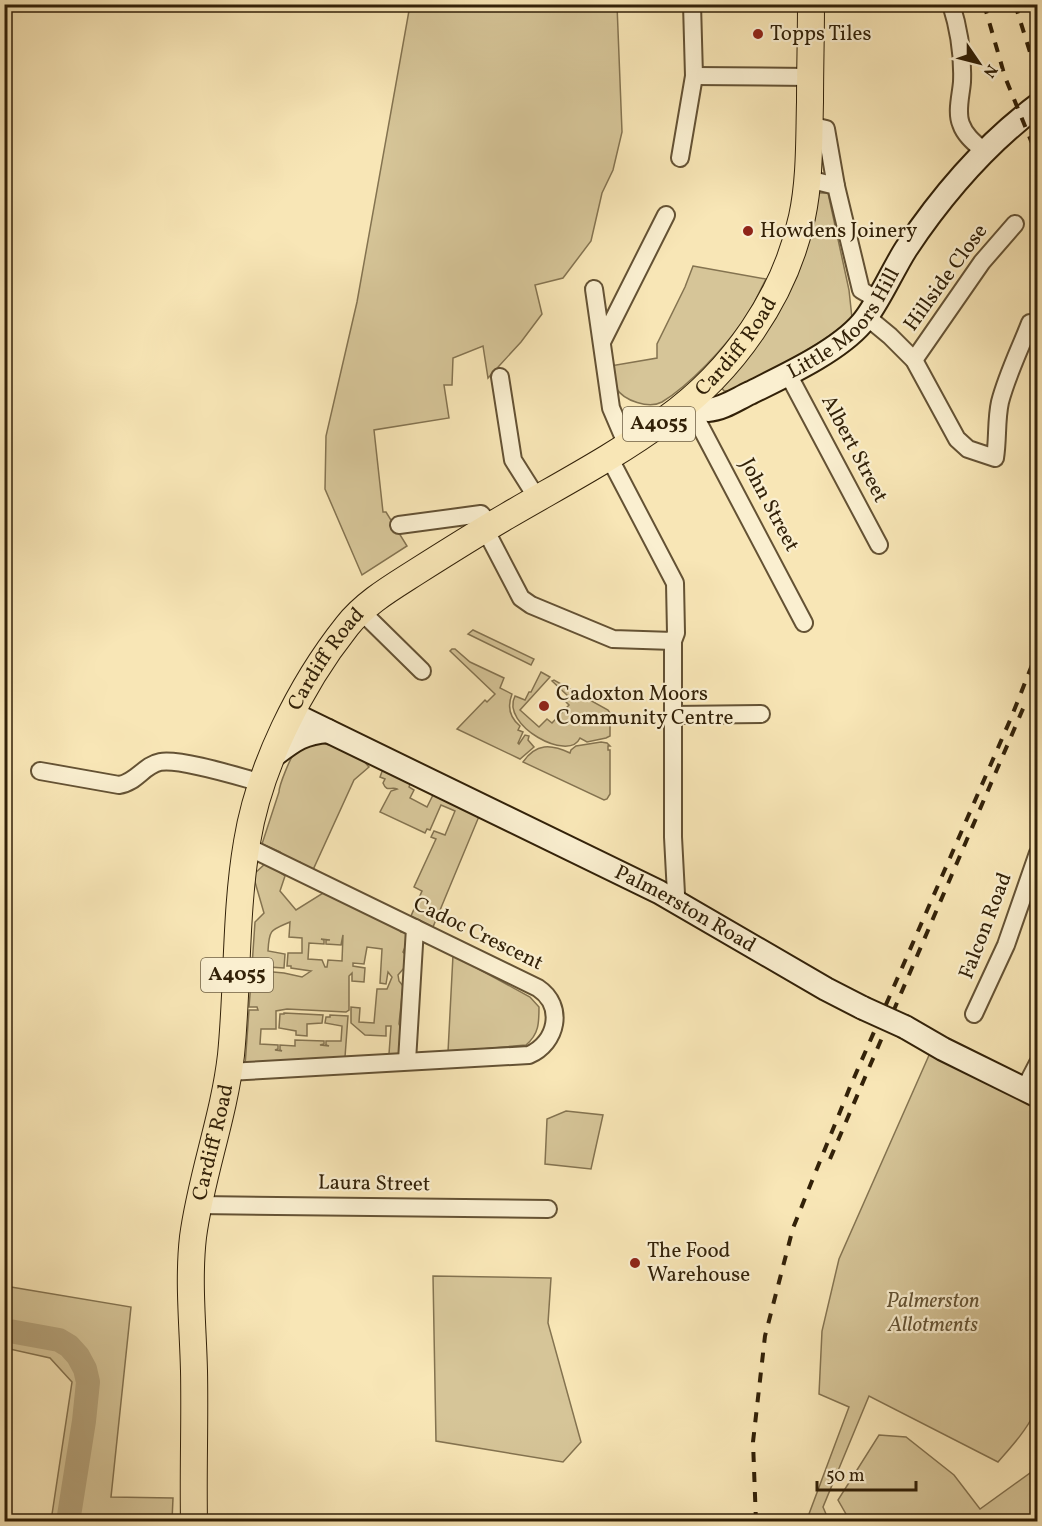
<svg xmlns="http://www.w3.org/2000/svg" width="1042" height="1526" viewBox="0 0 1042 1526" font-family="Vollkorn,serif">
<rect width="100%" height="100%" fill="#f8e6b6"/>
<filter id="stains"><feTurbulence type="fractalNoise" baseFrequency=".00333" numOctaves="4"/><feColorMatrix values="0 0 0 0 .2 0 0 0 0 .09 0 0 0 0 .02 0 0 0 .5 -.17"/></filter>
<radialGradient id="worn" r=".72"><stop offset=".6" stop-color="#630" stop-opacity="0"/><stop offset="1" stop-color="#630" stop-opacity=".3"/></radialGradient>
<g fill="#d6c598" stroke="#847350" stroke-width="1.5" fill-rule="evenodd">
<path d="M410,5H617L622,132L613,170L602,193L591,241L563,278L535,285L542,314L521,342L488,378L483,346L453,358L452,385H444L449,418L374,430L383,512H386L407,546L362,575L325,489L326,436L357,302Z"/>
<path d="M819,193H828L849,290L852,318C816,349 772,369 729,391H724L721,387L809,236Z"/>
<path d="M693,266L766,279C759,292 753,307 744,320C725,347 690,385 662,402C649,409 624,401 616,388C612,383 612,372 610,366L657,358V344L685,287Z"/>
<path d="M473,630L534,659L531,665L468,634Z"/>
<path d="M452,649H455L470,662L504,678L500,688L512,694C507,707 509,717 520,726L518,730L523,732L518,743L519,744L525,735L529,736L528,740L534,747L520,759L457,729L485,700L487,702L495,694L450,651Z"/>
<path d="M541,672L550,677L520,710L539,727L547,719L552,723L569,705L564,700L568,696L552,681L554,680L608,710L610,713V736L606,738L587,742L580,738C569,763 500,725 515,696L525,700L529,692H531Z"/>
<path d="M314,741L356,752L369,767L354,780L312,872L300,862L290,861L280,852L262,844L279,792C279,785 291,756 296,750C300,746 308,743 314,741Z"/>
<path d="M601,742L607,743L610,746H608V750H610V794L607,799L604,800L523,762C536,743 551,744 570,753L571,750L576,746Z"/>
<path d="M383,769L411,782L409,787L414,790L410,798L427,807L434,793L480,814L433,927L411,916L422,891L414,887L436,839L431,837L434,831L445,835L455,811L441,805L430,830L427,829L425,833L380,812L391,791L397,789C391,786 387,793 383,783L385,779L380,777Z"/>
<path d="M266,863L285,876L280,891L296,910L323,893L393,921L401,932L406,933L407,942L403,952L411,960L398,975L399,981L403,986L399,1024L402,1031L399,1054H389L391,1026H386V1036L365,1035L351,1023V1007L360,1008L359,1022L374,1023L377,989H387L392,977L388,972L386,984L380,983L382,949L367,947L364,964L353,963V966L365,968L364,982L352,981V973L349,976V1010L346,1012L287,1009L276,1011V1029H261L260,1044L278,1045V1049L275,1050L282,1051L280,1050V1045L295,1046V1040L324,1041V1044L320,1045L329,1046L326,1045V1041H341L342,1026L325,1023L326,1017H330V1015L348,1016L345,1057L245,1066L249,1010H258L257,1007H249L252,970L284,973L302,977L311,971L291,968V966H287L288,953H302V938L289,937L290,922C271,930 269,929 268,951L285,954L284,968L252,966L255,922L264,913L253,875ZM343,935L342,961L328,960L327,967H325L322,960L308,959L309,943L324,944V940L321,939L330,940H326V944L341,945Z"/>
<path d="M453,955L530,997L539,1007C539,1023 539,1034 526,1045L448,1052Z"/>
<path d="M284,1013L323,1015L322,1023L307,1024V1036L296,1035V1031L279,1028L280,1014H284Z"/>
<path d="M930,1053L1037,1106L1038,1258C1030,1275 1035,1294 1037,1312C1039,1330 1040,1400 1034,1414C1025,1432 1011,1447 998,1462L869,1396L823,1507L829,1521L806,1522L849,1407L819,1394L822,1331L839,1259Z"/>
<path d="M566,1111L603,1115L591,1169L545,1164L547,1119Z"/>
<path d="M433,1276L551,1278L548,1323L581,1442L563,1462L436,1441Z"/>
<path d="M5,1286L131,1307L111,1497L173,1498L172,1521H51L72,1382L50,1358L5,1348Z"/>
<path d="M879,1435L906,1437L954,1475L980,1509L1037,1468V1521H850L838,1500Z"/>
</g>
<g fill="none" stroke-linecap="round" stroke-linejoin="round">
<path stroke="#b5a37b" stroke-width="24" d="M4,1330L59,1340L69,1346L78,1356L85,1369L88,1382L84,1421L68,1522"/>
<defs>
<g id="street">
<path d="M951,4C959,29 963,56 962,82C961,95 956,112 961,124C965,136 976,144 985,152"/>
<path d="M694,76L810,77"/>
<path d="M809,125L826,129L836,186"/>
<path d="M680,158L694,76L692,4"/>
<path d="M808,179L836,186L861,290L876,299"/>
<path d="M594,289L611,408L623,436L629,444"/>
<path d="M867,317L890,336L914,360L957,439L968,449L995,458C998,440 996,420 1000,402C1007,375 1020,349 1030,323"/>
<path d="M602,342L666,215"/>
<path d="M914,360L982,262L1015,224"/>
<path d="M788,374L879,545"/>
<path d="M500,377L513,460L537,498"/>
<path d="M696,408L698,422L804,623"/>
<path d="M609,457L675,583L676,633L673,641V837L676,894L674,900"/>
<path d="M399,525L481,514L491,525"/>
<path d="M485,529L521,598L531,605L613,639L673,641"/>
<path d="M361,611L422,671"/>
<path d="M673,715L761,714"/>
<path d="M40,771L119,785C136,783 144,765 160,762C180,758 240,777 262,783"/>
<path d="M974,1014L1006,945L1038,853"/>
<path d="M407,1061L415,928"/>
<path d="M228,1072L529,1055C557,1043 565,1006 538,988L246,846"/>
<path d="M1024,1090L1038,1063"/>
<path d="M199,1205L548,1209"/>
</g>
<g id="secondary">
<path id="s1" d="M687,402C694,407 699,410 708,410C723,409 737,399 750,393C784,376 837,352 862,323C878,304 892,271 906,249C942,195 986,144 1038,105"/>
<path id="s2" d="M293,714L659,892L826,989L863,1008"/>
<path d="M273,756C293,741 302,733 328,731"/>
<path d="M905,1027L943,1049L1038,1096"/>
</g>
<g id="primary">
<path id="s3" d="M194,1522C193,1471 195,1421 194,1371C193,1327 188,1281 193,1237C201,1176 224,1117 231,1055C238,984 235,912 247,842C259,768 300,685 347,626C365,603 391,588 416,572C446,553 476,534 507,516C560,485 616,456 666,419C732,372 785,297 802,217C810,180 809,140 810,102C810,70 811,37 811,4"/>
</g>
</defs>
<use href="#street" stroke="#645234" stroke-width="20"/>
<use href="#secondary" stroke="#322108" stroke-width="26"/>
<use href="#primary" stroke="#322108" stroke-width="28"/>
<use href="#street" stroke="#faefd0" stroke-width="16"/>
<use href="#secondary" stroke="#faefd0" stroke-width="22"/>
<use href="#primary" stroke="#f8e6b6" stroke-width="26"/>
<g stroke="#322108" stroke-width="4" stroke-dasharray="10 10" stroke-linecap="butt">
<path d="M984,4L1005,77L1038,158"/>
<path d="M1015,4L1038,78"/>
<path d="M830,1159L1025,704"/>
<path d="M756,1522L753,1442L765,1336L793,1228L850,1087L1011,718L1038,650"/>
</g>
<defs>
<path id="secondary-bridge" d="M863,1008L905,1027"/>
</defs>
<use href="#secondary-bridge" stroke="#322108" stroke-width="26" stroke-linecap="butt"/>
<use href="#secondary-bridge" stroke="#faefd0" stroke-width="22"/>
</g>
<g fill="#8f2418" stroke="#faefd0" stroke-width="2">
<circle cx="758" cy="34" r="6"/>
<circle cx="748" cy="231" r="6"/>
<circle cx="544" cy="706" r="6"/>
<circle cx="635" cy="1263" r="6"/>
</g>
<g text-anchor="middle" dominant-baseline="central" stroke-width="4.5" stroke-linejoin="round" paint-order="stroke">
<g fill="#faefd0" stroke="#6e5f44" stroke-width="1.5">
<rect x="623" y="407" width="72" height="34" rx="4.5"/>
<rect x="201" y="958" width="72" height="34" rx="4.5"/>
</g>
<g font-size="20" font-weight="bold" fill="#322108">
<text x="659" y="424">A4055</text>
<text x="237" y="975">A4055</text>
</g>
<g font-size="21" fill="#322108" stroke="#faefd0" text-anchor="start">
<text x="770" y="34">Topps Tiles</text>
<text x="760" y="231">Howdens Joinery</text>
<text x="556" y="694">Cadoxton Moors<tspan x="556" dy="24">Community Centre</tspan></text>
<text x="647" y="1251">The Food<tspan x="647" dy="24">Warehouse</tspan></text>
</g>
<g font-size="21" fill="#322108" stroke="#faefd0">
<text transform="translate(946 278) rotate(-54)">Hillside Close</text>
<text stroke="none"><textPath href="#s1" startOffset="188">Little Moors Hill</textPath></text>
<text stroke="none"><textPath href="#s3" startOffset="1408">Cardiff Road</textPath></text>
<text transform="translate(854 449) rotate(62)">Albert Street</text>
<text transform="translate(769 505) rotate(62)">John Street</text>
<text stroke="none"><textPath href="#s3" startOffset="886">Cardiff Road</textPath></text>
<text stroke="none"><textPath href="#s2" startOffset="438">Palmerston Road</textPath></text>
<text transform="translate(986 926) rotate(-69)">Falcon Road</text>
<text transform="translate(478 934) rotate(26)">Cadoc Crescent</text>
<text stroke="none"><textPath href="#s3" startOffset="382">Cardiff Road</textPath></text>
<text transform="translate(374 1184) rotate(1)">Laura Street</text>
</g>
<g font-size="21" font-style="italic" fill="#635233" stroke="#faefd0">
<text x="933" y="1301">Palmerston<tspan x="933" dy="24">Allotments</tspan></text>
</g>
</g>
<rect width="1042" height="1526" fill="none" stroke="#f8e6b6" stroke-width="24"/>
<rect x="6" y="6" width="1030" height="1514" fill="none" stroke="#322108" stroke-width="3"/>
<rect x="12" y="12" width="1018" height="1502" fill="none" stroke="#322108" stroke-width="1.5"/>
<g transform="translate(979 63) rotate(125)" stroke="#faefd0" stroke-width="4.5" paint-order="stroke">
<path d="M0-4.5L10 22L0 15L-10 22Z" fill="#322108"/>
<text y="-9" font-size="16" font-weight="bold" text-anchor="middle" fill="#322108">N</text>
</g>
<path d="M817 1481v9h99v-9" fill="none" stroke="#322108" stroke-width="3"/>
<text x="826" y="1481" font-size="18" fill="#322108" stroke="#faefd0" stroke-width="4.5" paint-order="stroke">50 m</text>
<rect width="100%" height="100%" filter="url(#stains)"/>
<rect width="100%" height="100%" fill="url(#worn)"/>
</svg>
